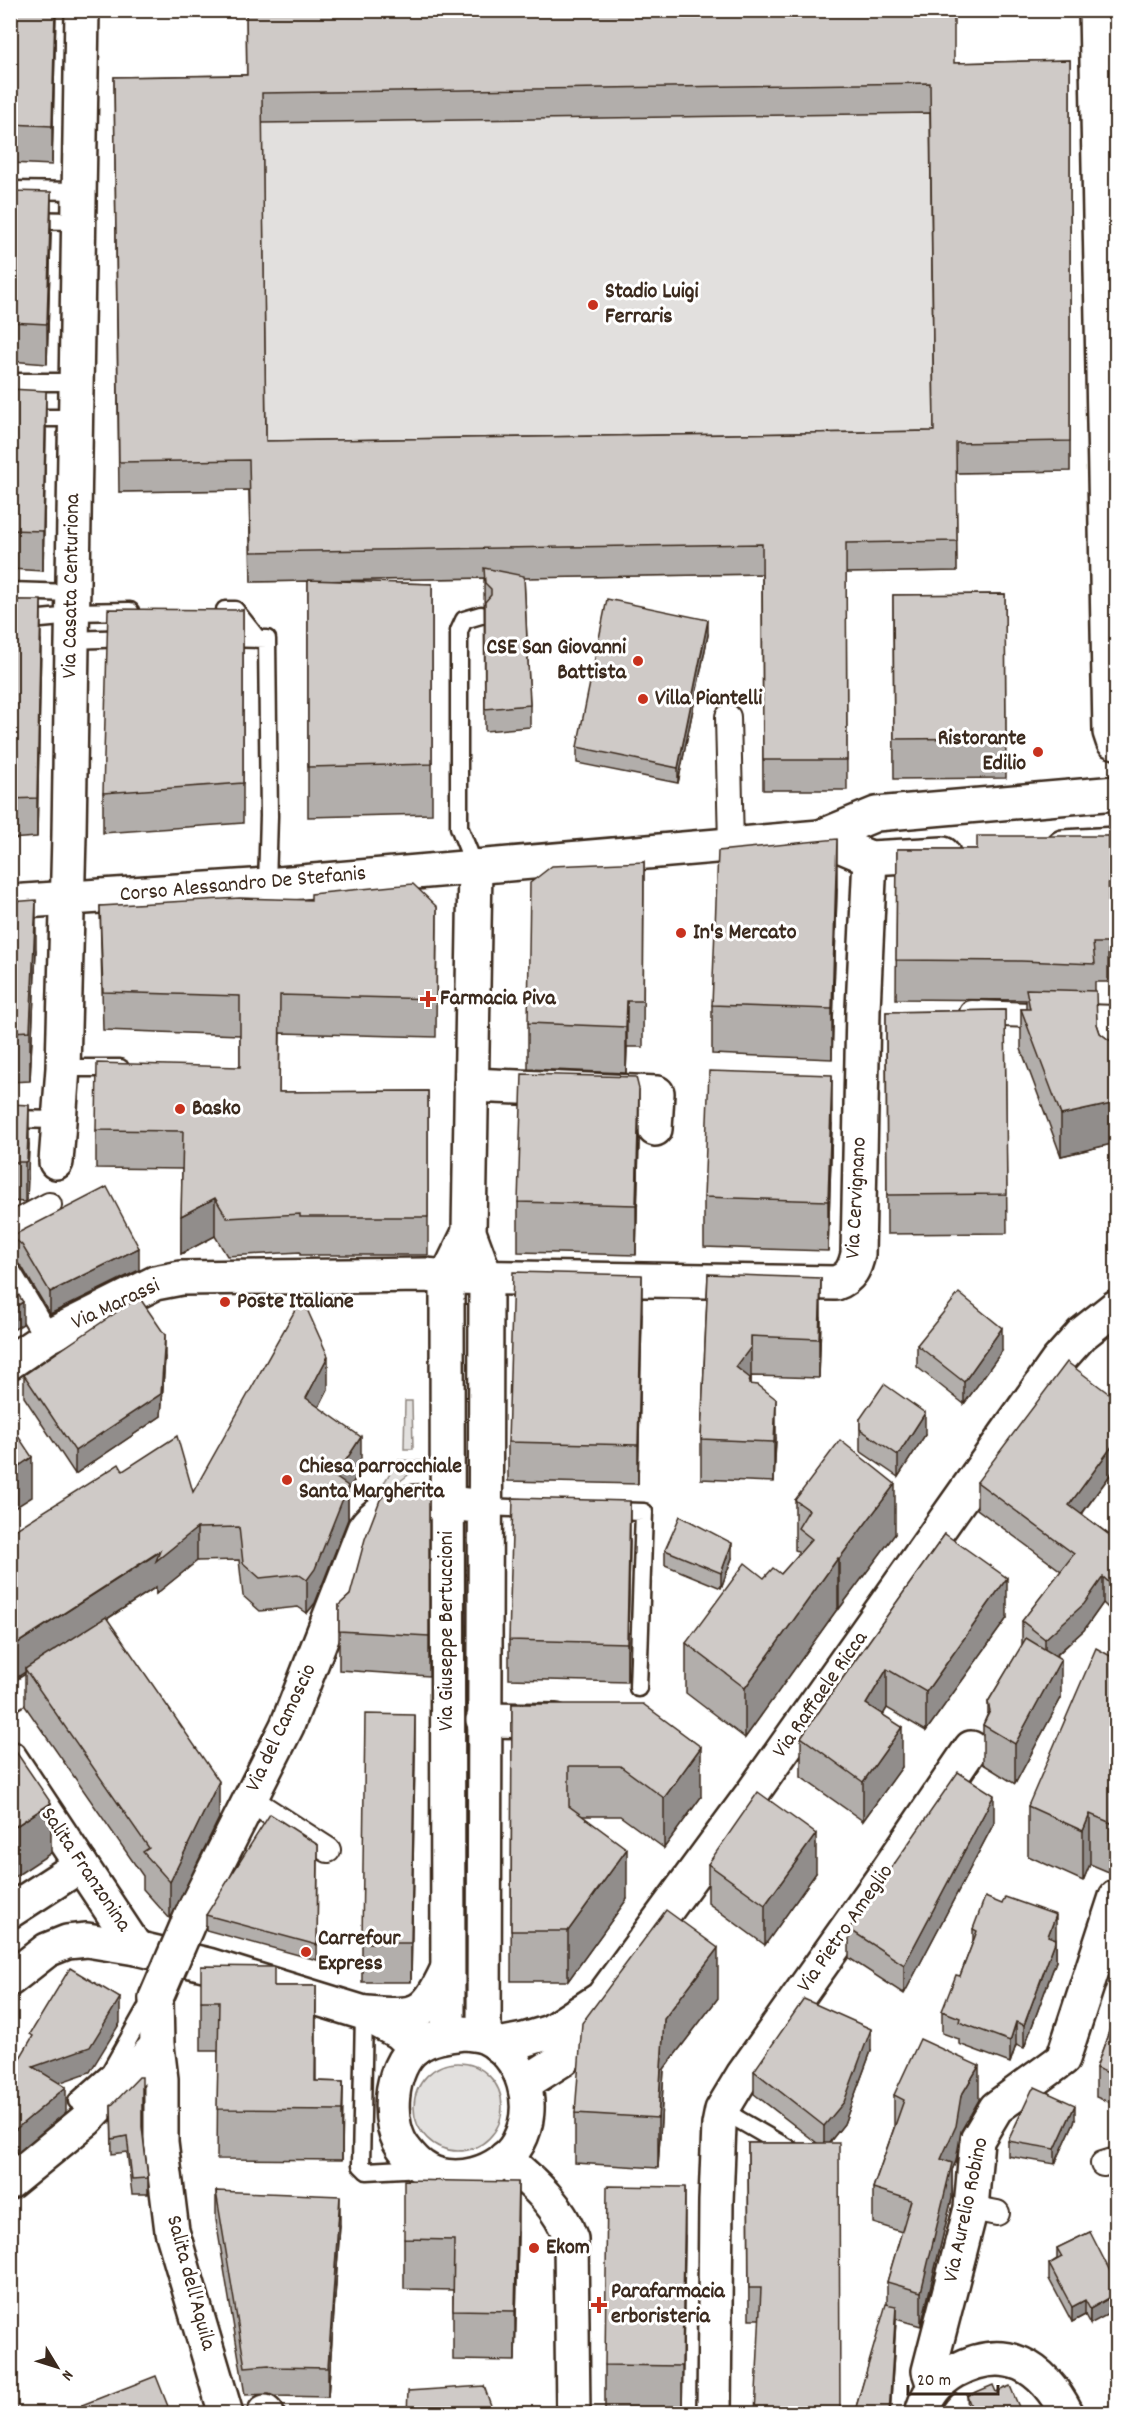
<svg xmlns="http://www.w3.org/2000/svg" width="1127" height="2424" viewBox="0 0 1127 2424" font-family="Dekko,sans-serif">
<rect width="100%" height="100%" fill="#fff"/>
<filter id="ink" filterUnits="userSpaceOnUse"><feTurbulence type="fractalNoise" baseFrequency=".0167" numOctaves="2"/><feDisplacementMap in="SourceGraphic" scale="12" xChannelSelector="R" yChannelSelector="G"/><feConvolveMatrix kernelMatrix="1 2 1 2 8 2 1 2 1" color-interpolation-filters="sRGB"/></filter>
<g filter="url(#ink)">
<g fill="#e2e0de" stroke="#8e857e" stroke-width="1.5">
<path d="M246,20L955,93L1070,90V471L956,473L957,571L251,582L249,490L119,492L247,105Z"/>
<path d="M405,1401H412L413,1449H404Z"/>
<path d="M398,1460L427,1461L372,1502Z"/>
<circle cx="458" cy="2107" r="44"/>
</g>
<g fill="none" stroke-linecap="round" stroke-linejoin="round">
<defs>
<g id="service">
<path d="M10,190L79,191"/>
<path d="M10,220L78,221"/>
<path d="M10,382H76"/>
<path d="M10,418H75"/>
<path d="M10,591L71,593"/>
<path d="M225,610H235L257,638"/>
<path d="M71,612L130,611"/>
<path d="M10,622L72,616"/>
<path d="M222,638L267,639L269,816L267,885"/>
<path d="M71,640L130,638"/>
<path d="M475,867L459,827V631L464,620L481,615"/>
<path d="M63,1068H120"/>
<path d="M10,1119L58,1120"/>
<path d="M485,1507L535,1509"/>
<path d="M609,1511L644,1512L638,1688"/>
<path d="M364,2013L361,2165L367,2171L421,2168"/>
<path d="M77,2101L110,2072L145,2010L153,2001"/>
<path d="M722,2110L791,2150"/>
</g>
<g id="pedestrian">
<path d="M728,717L731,844"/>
<path d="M972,1013L1116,1018"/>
<path d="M10,1226L49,1205"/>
<path d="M10,1275L47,1337"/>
<path d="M10,1699L53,1672"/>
<path d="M249,1799L328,1850"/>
<path d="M1103,2164L1116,2160"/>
<path d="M971,2208L997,2213"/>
</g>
<g id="minor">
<path d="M1096,10L1110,732L1113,741L1116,742"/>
<path d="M1116,1029L1114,1038L1116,1063"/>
<path d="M471,1085L657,1093L655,1129"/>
<path d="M56,1162L63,1068L69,835L82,10"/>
<path d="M10,1362L47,1337L155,1283L181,1278L425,1275L447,1277L836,1283C851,1278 855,1267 858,1254L863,1009L870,858"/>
<path d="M483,1720L556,1721"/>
<path d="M10,1758L136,1948"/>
<path d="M10,1911L81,1865"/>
<path d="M193,1912L287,1726L364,1529C390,1490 444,1503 485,1507"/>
<path d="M10,1979L47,1950L67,1942L87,1940L136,1948L208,1965L364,2013L398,2032L415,2048"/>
<path d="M156,1998L157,2046L161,2079V2142L172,2231L226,2414"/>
<path d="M367,2013C417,2017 425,2017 447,1970"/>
<path d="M464,2033C471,2034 479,2034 486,2037C524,2056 538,2106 518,2143C501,2174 451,2188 422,2167C416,2163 410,2156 406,2151C384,2126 389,2067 416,2047C430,2037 448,2035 464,2033Z"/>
<path d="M498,2045L524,2040L550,2032L602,1998L754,1791L1057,1362L1082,1334L1116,1307"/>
<path d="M525,2083L563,2059L586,2029L597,2008"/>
<path d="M505,2158C532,2182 559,2204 571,2239L573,2414"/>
<path d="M10,2182L86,2120L157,2046"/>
<path d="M934,2386L929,2371L971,2208L977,2140L996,2108L1063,2059L1116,1897"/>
<path d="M265,2412L267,2414"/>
<path d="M714,2414L716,2201L719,2125L722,2110L743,2075L884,1876L971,1748"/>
<path d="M922,2414C926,2394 938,2381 955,2371C1006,2343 1043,2366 1067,2414"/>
</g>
<g id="tertiary">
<path d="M475,867L469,1232L486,1278L484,2036"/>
<path d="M448,2035L447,1277L469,1232"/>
</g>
<g id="secondary">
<path d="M820,837L870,858L943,854"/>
<path d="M1063,847L1116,844"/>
<path d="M10,902L267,885L820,837L876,814L1116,793"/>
</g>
</defs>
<use href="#service" stroke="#3b2a1e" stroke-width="21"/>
<use href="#pedestrian" stroke="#3b2a1e" stroke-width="28"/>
<use href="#minor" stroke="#3b2a1e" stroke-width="38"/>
<use href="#tertiary" stroke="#3b2a1e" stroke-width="38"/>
<use href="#secondary" stroke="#3b2a1e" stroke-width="38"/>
<use href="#service" stroke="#fff" stroke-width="16"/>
<use href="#pedestrian" stroke="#fff" stroke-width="24"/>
<use href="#minor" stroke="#fff" stroke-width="33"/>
<use href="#tertiary" stroke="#fff" stroke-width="33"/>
<use href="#secondary" stroke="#fff" stroke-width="33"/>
<defs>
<path id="minor-bridge" d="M156,1998L193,1912"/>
</defs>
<use href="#minor-bridge" stroke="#3b2a1e" stroke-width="38" stroke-linecap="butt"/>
<use href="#minor-bridge" stroke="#fff" stroke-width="33"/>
</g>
<g fill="#b2aeab" stroke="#3b2a1e" stroke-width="1.5" fill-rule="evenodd">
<path d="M10,10H56L52,165L10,163Z"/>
<path d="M1070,60V471L956,473L957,571L846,573L847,790H763L762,574L524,578L530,705V727L485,731L484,578L318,581L432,584V814L308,817V581L251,582L249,490L119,492L114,77L954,63ZM930,113L934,431L266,441L262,123Z"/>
<path d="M10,191L51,232L47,364L10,361Z"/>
<path d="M10,389L46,430L43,571L10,569Z"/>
<path d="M1005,594L1006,778L894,779L893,595Z"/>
<path d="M10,600L41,640L37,837L10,839Z"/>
<path d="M243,610V823L103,833V793Z"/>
<path d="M708,635L678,783L577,763V747Z"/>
<path d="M1109,836L1108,982H1095V991L1097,1024L1100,1033L1109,1040L1116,1041V1143L1061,1156L1021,1049V1009H1026V1000L896,999L897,849H977Z"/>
<path d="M644,862L643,1047H627L626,1073L528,1069V1023Z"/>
<path d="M837,889L832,1059L712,1054V1005Z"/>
<path d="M10,902L36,950L30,1081L10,1082Z"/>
<path d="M100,906L437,907L436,1037L280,1033L279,1092L428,1091V1255H300V1252L227,1256L215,1236L181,1254L182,1169L96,1168V1130L240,1067V1035L103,1030Z"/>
<path d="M1005,1010L1007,1233L887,1234L886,1012Z"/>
<path d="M10,1104L29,1144L27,1200L25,1202L10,1201Z"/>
<path d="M832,1124L828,1251L704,1247V1197Z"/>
<path d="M639,1139L636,1255L518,1252V1202Z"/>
<path d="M10,1237L139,1270L50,1314L22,1267L16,1262H10Z"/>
<path d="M708,1274L821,1318L819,1378L751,1376V1384L776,1438L774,1482L701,1479V1439Z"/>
<path d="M642,1314L638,1484L508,1481V1442Z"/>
<path d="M917,1345L1002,1351L964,1404L917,1367Z"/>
<path d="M165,1357L161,1416L75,1474L24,1397V1375Z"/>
<path d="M328,1389L319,1407L361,1470L348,1490V1519L315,1603L307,1613L298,1607L260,1611L243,1596L239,1560L197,1561L156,1594V1587L107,1619L219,1818L170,1919L143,1889V1876L25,1706V1672L10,1682V1533L123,1471L193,1492Z"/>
<path d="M860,1419L925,1435L898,1477L860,1451Z"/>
<path d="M1116,1467L1082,1514L1116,1540V1616L1103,1603L1084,1630L1056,1656L1061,1698L1015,1784L983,1764V1725L988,1713V1702L1022,1646V1621L1061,1571L977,1509V1482Z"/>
<path d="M429,1492V1676L339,1670V1605L350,1595Z"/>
<path d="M795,1500L895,1534L839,1609L838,1608L745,1738L686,1693V1643L764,1578L781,1574L798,1555V1551L795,1550Z"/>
<path d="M945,1534L1007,1618L926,1731L887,1708L883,1715L902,1767L863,1821L801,1777V1737Z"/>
<path d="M630,1541L627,1682L509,1679V1640Z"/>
<path d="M665,1550L732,1558L721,1588L665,1565Z"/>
<path d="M1116,1659V1875L1090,1864L1083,1881L1028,1856V1806Z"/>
<path d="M512,1704L701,1797L664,1848L620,1816H582L627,1899L568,1981H511Z"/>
<path d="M415,1754L411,1982H362V1943Z"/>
<path d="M994,1823L904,1994L849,1958V1929Z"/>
<path d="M318,1845L317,1960L206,1930V1915Z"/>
<path d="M708,1864L816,1873L765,1945L708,1903Z"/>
<path d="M973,1929L1056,1938V1961L1024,2048L1016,2045L1010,2063L959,2044V2039L942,2033V2011L960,1976L973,1942Z"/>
<path d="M1116,1970V2012L1112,2010V1981Z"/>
<path d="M274,1986H316V2081L343,2082L342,2160L217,2159L218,2051H201V2001Z"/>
<path d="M718,1998L664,2069L658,2168L575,2163V2113Z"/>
<path d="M1116,2012V2105L1096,2097V2068Z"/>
<path d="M871,2051L844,2124L829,2143L760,2319H749L748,2143H817L754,2094V2071Z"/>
<path d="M894,2095L979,2100L961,2131L956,2161L952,2170V2198L921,2326L896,2319L890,2414H854L887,2304V2282L902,2232L873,2223V2188L894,2128Z"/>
<path d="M111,2106L142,2127L148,2178V2194H132L127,2152L112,2154Z"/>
<path d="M1075,2120L1055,2164L1008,2156V2141Z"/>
<path d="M216,2191L340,2225L328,2397L274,2396L269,2394L245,2395L216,2220Z"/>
<path d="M518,2232L515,2361L453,2360V2290L404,2289V2239Z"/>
<path d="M1090,2232V2324L1085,2315L1072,2322L1049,2279V2264L1057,2259V2248Z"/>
<path d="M685,2237L682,2414H605V2365Z"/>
<path d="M996,2392L1022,2414H968L967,2396Z"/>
<path d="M82,2405L171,2414H82Z"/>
</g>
<g fill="#918d8b" stroke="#3b2a1e" stroke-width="1.5">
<path d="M55,10H56L52,165V126Z"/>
<path d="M51,192V232L47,364V324Z"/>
<path d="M46,391V430L43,571V531Z"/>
<path d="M41,600V640L37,837V798Z"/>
<path d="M708,620V635L678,783V768Z"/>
<path d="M837,839V889L832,1059V1009Z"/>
<path d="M36,900V950L30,1081V1031Z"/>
<path d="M627,1001V1047L626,1073V1027Z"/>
<path d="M832,1075V1124L828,1251V1201Z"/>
<path d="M639,1089V1139L636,1255V1205Z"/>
<path d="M1116,1103V1143L1061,1156V1115Z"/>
<path d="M29,1105V1144L27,1200L25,1202V1162Z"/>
<path d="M215,1198V1236L181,1254V1216Z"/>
<path d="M139,1248V1270L50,1314V1292Z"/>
<path d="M642,1275V1314L638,1484V1445Z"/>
<path d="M821,1278V1318L819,1378V1339Z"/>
<path d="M23,1302V1324L10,1332V1310Z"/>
<path d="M1002,1328V1351L964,1404V1382Z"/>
<path d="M165,1335V1357L161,1416L75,1474V1451Z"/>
<path d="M751,1336V1386L736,1367Z"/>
<path d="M328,1356V1389L306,1432V1398Z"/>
<path d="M776,1399V1438L774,1482V1442Z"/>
<path d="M925,1413V1435L898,1477V1455Z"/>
<path d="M361,1437V1470L348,1490V1519L315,1603L307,1613V1580L335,1477Z"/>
<path d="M1116,1441V1467L1069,1531V1505Z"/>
<path d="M32,1457V1497L10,1511V1472Z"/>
<path d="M895,1484V1534L839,1609V1559Z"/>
<path d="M630,1501V1541L627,1682V1643Z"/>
<path d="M197,1528V1561L156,1594V1587L27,1671L25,1669V1672L10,1682V1648Z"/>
<path d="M732,1543V1558L721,1588V1573Z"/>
<path d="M838,1558V1608L745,1738V1688Z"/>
<path d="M1103,1577V1603L1084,1630L1045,1665V1639Z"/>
<path d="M1007,1578V1618L926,1731V1692Z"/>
<path d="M1061,1659V1698L1015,1784V1744Z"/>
<path d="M887,1669V1708L866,1744V1704Z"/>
<path d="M415,1715V1754L411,1982V1943Z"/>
<path d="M902,1727V1767L863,1821V1782Z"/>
<path d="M701,1747V1797L664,1848V1798Z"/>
<path d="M219,1781V1818L170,1919V1882Z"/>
<path d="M994,1795V1823L904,1994V1965Z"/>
<path d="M51,1803V1853L10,1880V1830Z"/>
<path d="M1090,1814V1864L1083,1881V1831Z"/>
<path d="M816,1834V1873L765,1945V1905Z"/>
<path d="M627,1849V1899L568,1981V1931Z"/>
<path d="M1056,1915V1938L1048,1958V1936Z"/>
<path d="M1056,1939V1961L1024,2048V2025Z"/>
<path d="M718,1948V1998L664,2069L658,2168V2118L664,2019Z"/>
<path d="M120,1998V2023L90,2072L33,2092V2067Z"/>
<path d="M1016,2022V2045L1010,2063V2041Z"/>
<path d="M871,2029V2051L844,2124L824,2149V2126Z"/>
<path d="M979,2066V2100L961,2131L956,2161L952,2170V2198L921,2326V2292L941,2159L961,2096Z"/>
<path d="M343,2082L342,2160V2110Z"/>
<path d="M66,2087V2112L10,2159V2134Z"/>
<path d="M1075,2105V2120L1055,2164V2149Z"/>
<path d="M518,2182V2232L515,2361V2311Z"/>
<path d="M685,2187V2237L682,2414V2366Z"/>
<path d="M340,2196V2225L328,2397V2368Z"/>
<path d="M1116,2294V2310L1090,2324V2309Z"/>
<path d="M1085,2300V2315L1072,2322V2307Z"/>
<path d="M896,2306V2321L890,2414H889Z"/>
</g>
<g fill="#cfcac7" stroke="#3b2a1e" stroke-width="1.5" fill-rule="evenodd">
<path d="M10,10H55L52,126L10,124Z"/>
<path d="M246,10H954V63L1070,60V441L956,443L957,541L846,543L847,760H763L762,544L251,552L249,460L119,462L114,77L247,75ZM930,83L934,431L266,441L262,93Z"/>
<path d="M10,191L51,192L47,324L10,322Z"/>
<path d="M10,389L46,391L43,531L10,530Z"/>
<path d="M484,568L524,576L530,705L485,709V602L491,595V589L485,583Z"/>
<path d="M308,580L432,584V764L308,767Z"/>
<path d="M1005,594L1006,738L894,739L893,595Z"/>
<path d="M607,599L708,620L678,768L577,747Z"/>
<path d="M10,600H41L37,798L10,799Z"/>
<path d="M108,609L243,610V783L103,793Z"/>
<path d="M977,836H1109L1108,943H1093L1095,964L1021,961L896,960L897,849H977Z"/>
<path d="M837,839L832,1009L712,1005L718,851Z"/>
<path d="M644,862L643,1001H627L626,1027L528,1023L530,883L552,866Z"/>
<path d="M413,884L437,907L436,999L280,995L279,1092L428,1091V1217H300V1214L227,1218L215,1198L181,1216L183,1131L96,1130L97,1063L240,1067V996L103,992L100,906L240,898L311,900V894Z"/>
<path d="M36,900L30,1031L10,1032V902Z"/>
<path d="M1026,989L1096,991L1097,1024L1100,1033L1109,1040L1116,1041V1103L1061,1115L1021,1009H1030Z"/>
<path d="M1005,1010L1007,1194L887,1195L886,1012Z"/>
<path d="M709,1071L832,1075L828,1201L704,1197Z"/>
<path d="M522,1074L636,1077L639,1089L636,1205L518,1202Z"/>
<path d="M10,1104L29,1105L27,1161L25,1162H10Z"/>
<path d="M107,1187L139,1248L50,1292L22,1245L16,1240H10V1237Z"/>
<path d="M513,1272L642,1275L638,1445L508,1442Z"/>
<path d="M708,1274L821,1278L819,1339L751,1336V1347L736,1367L750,1378L749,1384L758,1385L776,1399L774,1442L701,1439Z"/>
<path d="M10,1281L23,1302L10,1310Z"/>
<path d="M959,1293L1002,1328L964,1382L917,1345Z"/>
<path d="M139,1297L165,1335L161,1394L75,1451L24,1375Z"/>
<path d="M302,1298L328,1356L306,1398L361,1437L335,1477L348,1486L315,1569L307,1580L298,1574L260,1578L243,1563L239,1527L197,1528L156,1561L160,1551L10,1648V1533L119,1464L123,1471L177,1436L193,1492Z"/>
<path d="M1067,1362L1116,1399V1441L1069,1505L1116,1540V1589L1103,1577L1084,1604L1045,1639L1022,1621L1074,1554L977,1482Z"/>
<path d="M884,1384L925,1413L898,1455L860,1429V1419Z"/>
<path d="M10,1424L32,1457L10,1472Z"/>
<path d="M840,1440L895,1484L839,1559L838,1558L745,1688L686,1643L745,1563L764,1578L773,1568L781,1574L812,1539L798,1528L809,1510L795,1500Z"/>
<path d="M388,1491L429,1492V1636L339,1631V1605L350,1595L365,1539L380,1500Z"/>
<path d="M513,1498L630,1501L627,1643L509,1640Z"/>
<path d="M680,1516L732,1543L721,1573L665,1550Z"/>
<path d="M945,1534L1007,1578L926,1692L887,1669L866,1704L902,1727L863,1782L801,1737Z"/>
<path d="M106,1617L219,1781L170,1882L143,1852L149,1848L25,1669Z"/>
<path d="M1026,1638L1061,1659L1015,1744L983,1725L990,1711L988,1702Z"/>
<path d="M1096,1648L1116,1659V1825L1090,1814L1083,1831L1028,1806Z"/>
<path d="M512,1704H643L701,1747L664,1798L620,1766H569V1806L627,1849L568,1931H511Z"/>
<path d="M365,1714L415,1715L411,1943H362Z"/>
<path d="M10,1743L51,1803L10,1830Z"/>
<path d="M958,1772L994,1795L904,1965L849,1929Z"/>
<path d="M758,1792L816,1834L765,1905L708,1864Z"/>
<path d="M270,1814L318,1845L317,1945L206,1915Z"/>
<path d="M985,1897L1002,1904L1005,1897L1056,1915L1048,1936L1056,1939L1024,2025L1016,2022L1010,2041L959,2022L960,2018L942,2011L956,1975L960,1976L977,1931L973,1929Z"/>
<path d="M666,1910L718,1948L664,2019L658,2118L575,2113L582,2023Z"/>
<path d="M201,1966L274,1967V1986H316L315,2081L343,2082L342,2110L217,2109L219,2001H201Z"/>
<path d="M70,1968L120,1998L90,2047L33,2067L66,2087L10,2134V2075L33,2036L30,2034Z"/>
<path d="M1116,1970V1983L1112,1981Z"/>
<path d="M804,1999L871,2029L844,2102L824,2126L754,2071Z"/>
<path d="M1116,2012V2076L1096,2068Z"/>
<path d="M920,2039L979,2066L961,2096L956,2126L941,2159L952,2163L921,2292L887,2282L911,2200L873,2188L904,2100L894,2095Z"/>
<path d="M139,2077H142V2127L148,2178L132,2179L127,2136L112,2139L111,2106Z"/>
<path d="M1035,2087L1075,2105L1055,2149L1008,2141L1032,2090Z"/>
<path d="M748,2143H839L840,2414H755L761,2288H749Z"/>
<path d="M404,2180L518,2182L515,2311L453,2310L454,2240L404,2239Z"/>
<path d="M607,2186L685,2187L682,2366L605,2365Z"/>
<path d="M216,2191L340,2196L328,2368L274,2367L269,2365L245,2367Z"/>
<path d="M1090,2232L1116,2283V2294L1090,2309L1085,2300L1072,2307L1049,2264L1062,2257L1057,2248Z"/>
<path d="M886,2304L896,2306L889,2414H854Z"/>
<path d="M156,2376L171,2414H85L82,2405Z"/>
<path d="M993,2385L996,2392L1010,2386L1022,2414H974L967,2396Z"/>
<path d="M484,2386L494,2414H407L408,2391Z"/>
<path d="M10,2401L23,2414H10Z"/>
</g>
</g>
<g fill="#c8321e" stroke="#fff" stroke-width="2">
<circle cx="593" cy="305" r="6"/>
<circle cx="638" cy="661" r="6"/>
<circle cx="643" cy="699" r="6"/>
<circle cx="1038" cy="752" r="6"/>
<circle cx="681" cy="933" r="6"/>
<path d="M425 990h6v6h6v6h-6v6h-6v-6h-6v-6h6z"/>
<circle cx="180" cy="1109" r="6"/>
<circle cx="225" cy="1302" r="6"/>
<circle cx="287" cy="1480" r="6"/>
<circle cx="306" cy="1952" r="6"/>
<circle cx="534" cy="2248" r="6"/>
<path d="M596 2296h6v6h6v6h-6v6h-6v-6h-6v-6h6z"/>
</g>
<g text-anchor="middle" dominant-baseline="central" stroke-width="6" stroke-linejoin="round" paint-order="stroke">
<g font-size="22" font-weight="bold" fill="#3b2a1e" stroke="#fff" text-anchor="start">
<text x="605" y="292">Stadio Luigi<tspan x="605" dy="25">Ferraris</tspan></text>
<text x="626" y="648" text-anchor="end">CSE San Giovanni<tspan x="626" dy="25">Battista</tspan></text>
<text x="655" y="699">Villa Piantelli</text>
<text x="1026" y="739" text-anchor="end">Ristorante<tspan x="1026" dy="25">Edilio</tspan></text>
<text x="693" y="933">In's Mercato</text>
<text x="440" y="999">Farmacia Piva</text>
<text x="192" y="1109">Basko</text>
<text x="237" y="1302">Poste Italiane</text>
<text x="299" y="1467">Chiesa parrocchiale<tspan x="299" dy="25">Santa Margherita</tspan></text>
<text x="318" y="1939">Carrefour<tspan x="318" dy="25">Express</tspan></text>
<text x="546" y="2248">Ekom</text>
<text x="611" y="2292">Parafarmacia<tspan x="611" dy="25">erboristeria</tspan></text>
</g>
<g font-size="22" fill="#3b2a1e" stroke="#fff">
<text transform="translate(72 586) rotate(-89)">Via Casata Centuriona</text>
<text transform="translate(243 885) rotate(-5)">Corso Alessandro De Stefanis</text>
<text transform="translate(857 1198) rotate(-87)">Via Cervignano</text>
<text transform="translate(116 1305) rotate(-25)">Via Marassi</text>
<text transform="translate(447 1631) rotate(-90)">Via Giuseppe Bertuccioni</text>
<text transform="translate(821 1695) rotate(-55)">Via Raffaele Ricca</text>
<text transform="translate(282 1728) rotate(-65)">Via del Camoscio</text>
<text transform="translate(85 1870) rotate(56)">Salita Franzonina</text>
<text transform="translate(846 1929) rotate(-55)">Via Pietro Ameglio</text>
<text transform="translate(967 2210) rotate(-78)">Via Aurelio Robino</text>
<text transform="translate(190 2283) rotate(75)">Salita dell'Aquila</text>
</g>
</g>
<rect width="1127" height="2424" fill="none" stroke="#fff" stroke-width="36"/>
<rect x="18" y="18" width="1091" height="2388" fill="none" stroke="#3b2a1e" stroke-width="2" filter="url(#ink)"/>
<g transform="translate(57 2367) rotate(128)" stroke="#ffffff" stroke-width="4.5" paint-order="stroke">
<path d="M0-4.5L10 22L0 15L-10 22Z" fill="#3b2a1e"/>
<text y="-9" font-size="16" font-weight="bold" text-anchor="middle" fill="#3b2a1e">N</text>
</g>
<path d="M908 2385v9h90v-9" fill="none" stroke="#3b2a1e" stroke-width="3"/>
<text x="917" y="2385" font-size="18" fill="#3b2a1e" stroke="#ffffff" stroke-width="4.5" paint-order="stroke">20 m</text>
</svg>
